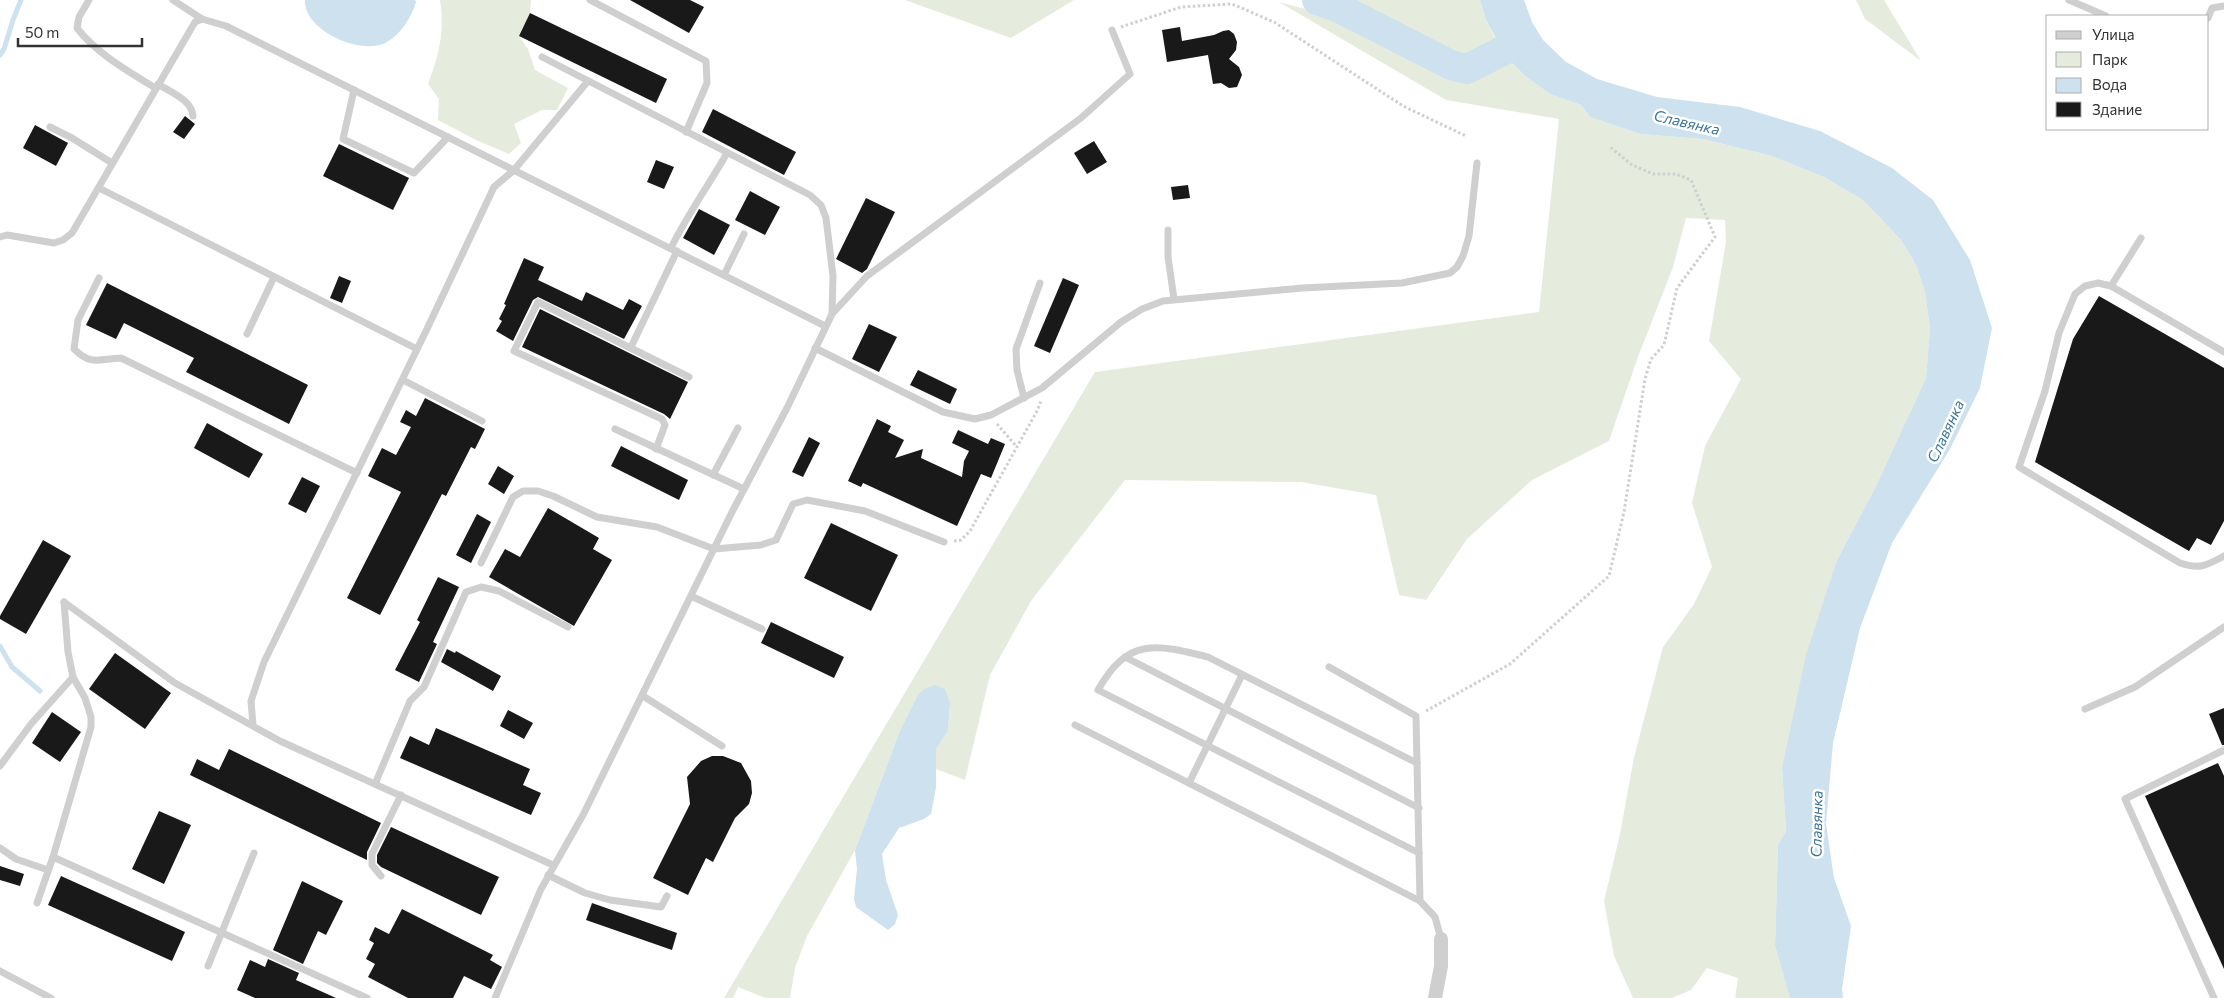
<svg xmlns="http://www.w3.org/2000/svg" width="2224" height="998" viewBox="0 0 2224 998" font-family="Commissioner,sans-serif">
<rect width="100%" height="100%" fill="#fff"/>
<g fill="#e5ecde">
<path d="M440,0H531L530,13L519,36L528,49L535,70L568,88L557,110H542L514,124L521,143L509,154L476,140L438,120L439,99L428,84C439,55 445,31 440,0Z"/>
<path d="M905,0H1074L1011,38Z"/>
<path d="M1338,0H1480L1486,20L1499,46C1486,56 1474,61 1457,63Z"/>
<path d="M1856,0H1884L1921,61L1865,19Z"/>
<path d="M1279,2L1335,17L1407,50L1446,72L1470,74L1486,68L1506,57L1525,76L1550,94L1581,105L1590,117L1640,134L1703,139L1772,156L1824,177L1863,200L1901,240L1916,265L1925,292L1930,328L1926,378L1875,488L1837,560L1782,768L1786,831L1778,845L1775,946L1790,998H1735L1738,978L1707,968L1691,990L1672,998H1633L1614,956L1604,901L1620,834L1634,757L1663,647L1694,604L1712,567L1692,503L1705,446L1741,379L1709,341L1726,242L1725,220L1686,218L1673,267L1638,357L1609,441L1532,480L1467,539L1426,600L1399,595L1376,495L1301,482L1125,480L1031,601L990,675L965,780L936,769V749L948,731L950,704L899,733L855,850L807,936L795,968L790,998H765L738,987L733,998H724L1095,372L1539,312L1559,119L1446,100Z"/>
</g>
<g fill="#cde1ee">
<path d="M305,0H415L416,2C411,18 401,34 387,42C362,57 303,30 305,0Z"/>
<path d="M1480,0H1524L1532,22L1543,40L1566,62L1597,79L1657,97L1740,107L1820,131L1892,168L1933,200L1970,260L1992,328L1980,388L1950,449L1892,543L1860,628L1833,743L1826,824L1834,878L1851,926L1842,989L1843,998H1790L1775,946L1778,845L1786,831L1782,768L1806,655L1837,560L1875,488L1926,378L1930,328L1925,292L1916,265L1901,240L1863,200L1824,177L1772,156L1703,139L1640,134L1590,117L1581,105L1550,94L1525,76L1506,57L1486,20Z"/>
<path d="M935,685L945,689L950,704L948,731L936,749V787L931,814L924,819L899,828L882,854L886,880L898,915L895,924L888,930L856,907L854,899L857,869L855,850L899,733L918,695L924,689Z"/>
</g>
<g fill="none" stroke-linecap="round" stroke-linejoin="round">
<g stroke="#cde1ee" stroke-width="5">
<path d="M0,55L4,49L13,20L21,0"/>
<path d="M0,646L12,667L40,691"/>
</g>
<path stroke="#cde1ee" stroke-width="30" d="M1317,0L1337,7L1451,65L1467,69L1520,42"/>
</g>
<g fill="#191919">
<path d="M630,0H690L704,7L689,33Z"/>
<path d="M530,13L667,79L656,103L519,36Z"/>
<path d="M1180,27L1182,41L1214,35L1223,31L1229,30L1234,34L1237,42L1236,50L1229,59L1239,67L1242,75L1237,87L1229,88L1221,83L1213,84L1208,55L1167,62L1162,30Z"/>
<path d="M713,109L796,152L784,175L702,132Z"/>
<path d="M185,116L195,124L184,139L173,132Z"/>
<path d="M35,125L68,143L56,166L23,148Z"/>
<path d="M1094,141L1107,162L1087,174L1074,153Z"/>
<path d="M339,144L409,178L393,210L323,176Z"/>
<path d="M656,160L674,167L664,189L647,182Z"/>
<path d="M1188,185L1190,198L1173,200L1171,187Z"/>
<path d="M750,191L780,207L765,235L735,220Z"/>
<path d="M866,198L895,212L867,269L862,273L836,259Z"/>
<path d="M699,209L730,225L714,255L683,238Z"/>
<path d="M524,258L544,267L538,280L582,301L586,292L623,310L629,299L642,306L624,339L538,297L533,300L513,341L496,331L502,321L499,319L506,305L504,304Z"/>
<path d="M339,276L351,281L342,303L330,298Z"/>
<path d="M1063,278L1079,285L1050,353L1034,346Z"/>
<path d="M107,283L308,385L289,424L186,372L194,358L124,323L116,339L86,325Z"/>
<path d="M2099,296L2224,368V521L2211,545L2197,538L2189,551L2035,462L2073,339Z"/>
<path d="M540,309L688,382L670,419L664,414L522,347Z"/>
<path d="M869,324L897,337L879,372L852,359Z"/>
<path d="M918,370L957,389L950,404L910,385Z"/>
<path d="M425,398L485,429L475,449L471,447L446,496L442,494L380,615L347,598L401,492L368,476L382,448L396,455L411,427L400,422L406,410L416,416Z"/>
<path d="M877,419L891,426L888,432L904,440L895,458L923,449L921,458L962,477L964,461L969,451L952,443L958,430L988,444L991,438L1005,444L991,478L981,474L957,526L863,483L861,487L848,481Z"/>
<path d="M207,423L263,454L249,478L194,448Z"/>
<path d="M809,437L820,443L803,477L792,472Z"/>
<path d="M621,446L688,480L679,500L611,466Z"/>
<path d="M498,466L514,476L504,494L488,484Z"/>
<path d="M302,477L320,486L306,513L288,504Z"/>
<path d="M548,508L599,538L593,549L612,560L574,626L489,577L505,549L520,557Z"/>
<path d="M477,514L491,522L471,563L456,555Z"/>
<path d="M831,523L898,555L871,611L804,578Z"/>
<path d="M43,540L71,556L26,634L0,619V616Z"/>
<path d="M438,577L459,587L433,642L437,644L419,682L395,670L420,622L417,620Z"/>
<path d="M771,622L844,657L834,678L761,643Z"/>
<path d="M447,649L455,653L456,651L501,676L493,691L441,662Z"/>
<path d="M115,653L171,693L145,729L89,689Z"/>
<path d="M2224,708V745H2222L2209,714Z"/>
<path d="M508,710L533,723L524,739L500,726Z"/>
<path d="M52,712L81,732L60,762L32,743Z"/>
<path d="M436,728L530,769L523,785L541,793L531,815L400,758L410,736L429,745Z"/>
<path d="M229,749L381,823L367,852V860L190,775L197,759L219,770Z"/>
<path d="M712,756H723L741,763L751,781L752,793L749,804L735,818L713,862L706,858L688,895L653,878L690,804L687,777L701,761Z"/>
<path d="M2218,763L2224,776V969L2145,796Z"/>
<path d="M159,811L191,825L164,884L132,869Z"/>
<path d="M391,827L499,877L481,915L381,867L377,863V855Z"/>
<path d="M0,866L24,874L20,886L0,880Z"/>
<path d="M61,876L185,932L172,961L48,905Z"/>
<path d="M302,881L343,901L326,935L318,931L303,964L273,950Z"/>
<path d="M592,903L677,933L672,950L586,920Z"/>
<path d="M402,909L493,955L490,960L502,967L491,989L464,976L453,998H408L368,977L375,964L366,959L374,943L369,940L375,927L389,934Z"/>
<path d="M268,959L299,973L296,980L336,998H255L237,990L250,960L265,967Z"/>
</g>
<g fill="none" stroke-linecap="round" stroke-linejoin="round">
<g stroke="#cfcfcf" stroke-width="3" stroke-dasharray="2.5 2.5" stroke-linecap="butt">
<path d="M1121,27L1181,7L1232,4L1274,22L1403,106L1466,136"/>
<path d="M997,424L1016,446"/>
<path d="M954,541L961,540L970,531L1037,411L1041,401"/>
<path d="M1426,711L1510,664L1609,576L1624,512L1645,379L1651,359L1664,345L1677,288L1715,237L1691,180L1676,174H1653L1632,165L1610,147"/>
</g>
<g stroke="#cfcfcf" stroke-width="7">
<path d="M89,0L79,17L77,28C97,54 128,71 155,88"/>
<path d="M173,0L202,19"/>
<path d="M590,0L706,61L707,83L686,132"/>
<path d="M2069,0L2106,16"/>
<path d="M2208,18L2212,8L2224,6"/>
<path d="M158,84C170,92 192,100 193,116"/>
<path d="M354,90L343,139L414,173L448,137"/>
<path d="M50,127L72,138L112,163"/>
<path d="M99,188L417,349"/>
<path d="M1168,230V257L1174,299"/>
<path d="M0,237L7,235L54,243L63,240L72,233L195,22L202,19L226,26L825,326"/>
<path d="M671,248C687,215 709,185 727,153"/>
<path d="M724,275L744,234"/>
<path d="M99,278L78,320L74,349C91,366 99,359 121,358L357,473"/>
<path d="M2111,286L2141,238"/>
<path d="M832,314L867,276L1081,118L1130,74L1112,30"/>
<path d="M247,334L274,277"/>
<path d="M631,347L677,251"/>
<path d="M815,348L943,412L975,419L991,415L1042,388L1121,322L1142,309L1163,301L1302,288L1402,283L1450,273L1457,267L1463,256L1469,236L1477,163"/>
<path d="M2224,352L2111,286L2098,283L2085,286L2075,294L2059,333L2045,391L2019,467L2180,563C2200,570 2207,565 2224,556"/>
<path d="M403,380L482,421"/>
<path d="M1024,398L1017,370L1016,349L1040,283"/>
<path d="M615,429L744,489"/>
<path d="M656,449L665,425L662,419L514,351L538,302L689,377"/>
<path d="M713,475L738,428"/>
<path d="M481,563L513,497L523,491H538L553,496L597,517L657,527L714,549L761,545L776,540L793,504L807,500L865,511L944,542"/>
<path d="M691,596L762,629"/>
<path d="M64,602L68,652L73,677L85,698L91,717V727L53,857L367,998"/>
<path d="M64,602L175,683L280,741L553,865"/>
<path d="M1125,657L1419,808"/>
<path d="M1329,667L1416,716L1420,901"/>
<path d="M643,696L722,746"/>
<path d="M2085,709L2135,687L2224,627"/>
<path d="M253,725L251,701L264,662L426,331L494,187L514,170L588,81"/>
<path d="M1075,725L1420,901L1435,917L1441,939"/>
<path d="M1417,763L1208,657C1156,644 1128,637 1098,690L1419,853"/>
<path d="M0,766L31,724L73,677"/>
<path d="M1189,783L1242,675"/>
<path d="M375,784L410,701L424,687L466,592L481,587L499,591L568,627"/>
<path d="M0,848L16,859L48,870"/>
<path d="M548,875L585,893L610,900L661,907L667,896"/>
<path d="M381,876L372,865V854L401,795"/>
<path d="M37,903L53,857"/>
<path d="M208,966L254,853"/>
<path d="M0,971L51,998"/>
<path d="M495,998L541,889L583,815L732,512L787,408L832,314L833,276L826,218L821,205L810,195L542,57"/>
<path d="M2214,998L2125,799L2224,750"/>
</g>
<path stroke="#cfcfcf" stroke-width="14" d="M1435,998L1441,966V939"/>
</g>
<g text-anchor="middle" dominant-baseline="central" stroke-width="5" stroke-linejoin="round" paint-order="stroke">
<g font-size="15" font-style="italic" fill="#3d7498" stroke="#fff">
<text transform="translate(1687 122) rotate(13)">Славянка</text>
<text transform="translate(1945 431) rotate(-65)">Славянка</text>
<text transform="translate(1816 824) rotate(-89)">Славянка</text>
</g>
</g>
<rect x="2046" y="15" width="162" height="115" fill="#ffffff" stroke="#adadad"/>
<rect x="2056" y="31" width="25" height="8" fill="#cfcfcf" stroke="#adadad"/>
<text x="2092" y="40" font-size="15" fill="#323232">Улица</text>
<rect x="2056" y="52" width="25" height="15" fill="#e5ecde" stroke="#adadad"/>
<text x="2092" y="65" font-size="15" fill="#323232">Парк</text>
<rect x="2056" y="78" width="25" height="15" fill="#cde1ee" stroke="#adadad"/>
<text x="2092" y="90" font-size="15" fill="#323232">Вода</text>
<rect x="2056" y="102" width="25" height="15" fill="#191919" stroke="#adadad"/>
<text x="2092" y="115" font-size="15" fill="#323232">Здание</text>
<path d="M18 38v8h124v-8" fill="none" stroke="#323232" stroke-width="2.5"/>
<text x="25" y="38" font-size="15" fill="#323232" stroke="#ffffff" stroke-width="4" paint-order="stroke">50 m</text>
</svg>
